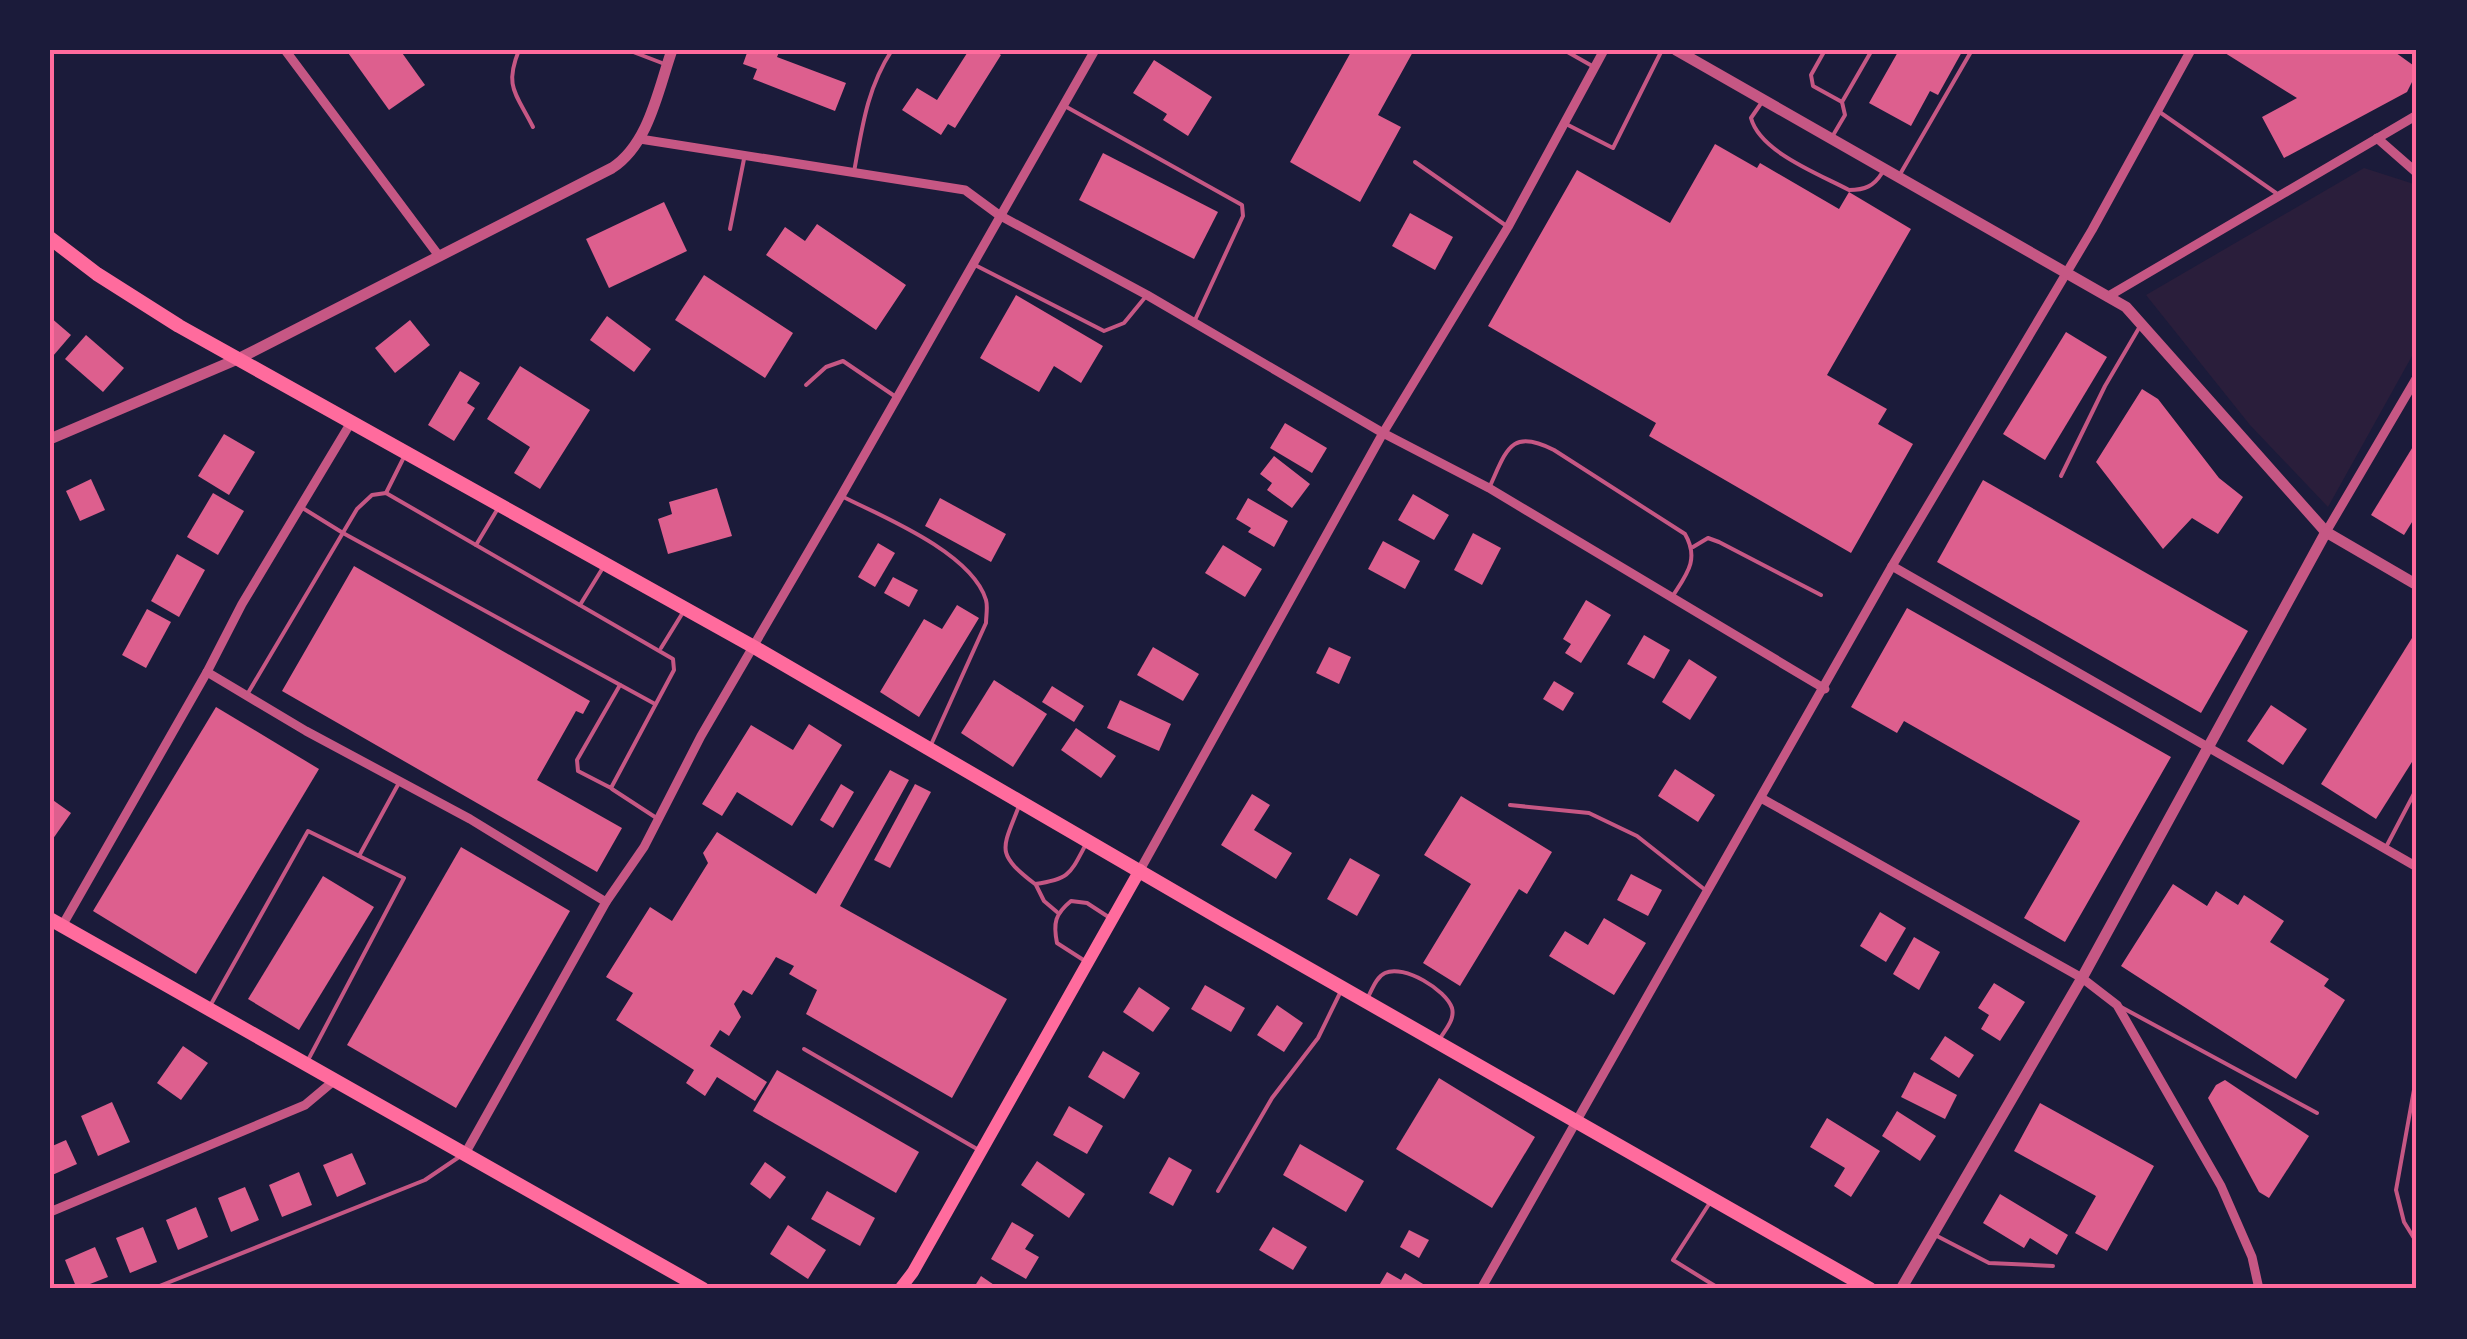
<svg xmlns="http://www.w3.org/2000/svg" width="2467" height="1339" viewBox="0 0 2467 1339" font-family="Overpass,sans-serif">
<rect width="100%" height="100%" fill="#1b1b3a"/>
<path fill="#2a1e3b" d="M2364,168L2417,185V347L2328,507L2250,425L2146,295Z"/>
<g fill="#dd5f8e">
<path d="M346,50H400L425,85L389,110Z"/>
<path d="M748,50H780L777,57L846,83L835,111L753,79L757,69L743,64Z"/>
<path d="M969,50H994L1001,55L955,128L948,124L941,135L902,110L917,88L937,100Z"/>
<path d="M1352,50H1414L1378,115L1401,127L1360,202L1290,162Z"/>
<path d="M1899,50H1963L1938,95L1930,91L1911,126L1869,103Z"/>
<path d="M2227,50H2392L2417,68V72L2407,92L2284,158L2262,117L2297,98L2225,53Z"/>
<path d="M1154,60L1212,97L1188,136L1163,120L1167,114L1133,93Z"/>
<path d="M1715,144L1757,168L1760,163L1839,209L1849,192L1911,229L1827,375L1887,409L1878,424L1913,444L1851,553L1649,436L1656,423L1488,326L1577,170L1670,223Z"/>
<path d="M1103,153L1218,212L1194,259L1079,200Z"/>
<path d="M664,202L687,251L609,288L586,239Z"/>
<path d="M1410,213L1453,237L1435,270L1392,246Z"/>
<path d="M817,224L906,285L876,330L766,255L785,227L805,241Z"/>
<path d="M704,275L793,333L765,378L675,320Z"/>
<path d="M1016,295L1103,346L1081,383L1054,366L1039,392L980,358Z"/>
<path d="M607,316L651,349L634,372L590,340Z"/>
<path d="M50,317L71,335L53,356L50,354Z"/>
<path d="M410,320L430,345L395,373L375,348Z"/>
<path d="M2066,332L2107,357L2045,460L2003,434Z"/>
<path d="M86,335L124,368L103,392L65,359Z"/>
<path d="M520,366L590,410L540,489L514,473L530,447L487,419Z"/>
<path d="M460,371L480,383L467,403L475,408L454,441L428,425Z"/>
<path d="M2142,389L2158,399L2219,478L2243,497L2218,534L2192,518L2163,549L2096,462Z"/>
<path d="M1285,423L1327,448L1312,473L1270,448Z"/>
<path d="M224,434L255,452L229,495L198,476Z"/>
<path d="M2417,440V514L2404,535L2371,515Z"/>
<path d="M1274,456L1310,484L1292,508L1267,490L1272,483L1260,474Z"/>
<path d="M91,479L105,510L80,521L66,491Z"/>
<path d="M1983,480L2248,631L2201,713L1937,562Z"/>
<path d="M717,488L732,536L668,554L658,519L672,514L669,502Z"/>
<path d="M213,493L244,511L218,555L187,537Z"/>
<path d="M1413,494L1449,515L1434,540L1398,520Z"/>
<path d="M940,498L1006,534L991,562L925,526Z"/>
<path d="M1248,498L1288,521L1274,547L1248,532L1251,528L1236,519Z"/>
<path d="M1473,533L1501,548L1482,585L1454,570Z"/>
<path d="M1383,541L1420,561L1405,589L1368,569Z"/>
<path d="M878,543L895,553L875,587L858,577Z"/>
<path d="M1223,545L1262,569L1245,597L1205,573Z"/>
<path d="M177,554L205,570L179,617L151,601Z"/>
<path d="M354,566L590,701L583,714L576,711L537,780L622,828L597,872L282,691Z"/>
<path d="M893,577L918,590L909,607L884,593Z"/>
<path d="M1586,600L1611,615L1581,663L1565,653L1571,644L1563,639Z"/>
<path d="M957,605L979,618L919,717L880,692L924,619L942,629Z"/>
<path d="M1907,608L2171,757L2065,942L2024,918L2080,821L1904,721L1897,733L1851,707Z"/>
<path d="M147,609L171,622L146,668L122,655Z"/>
<path d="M2417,630V754L2376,819L2321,784Z"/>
<path d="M1644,635L1670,650L1654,679L1627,664Z"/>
<path d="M1153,647L1199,674L1183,701L1137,675Z"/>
<path d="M1329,647L1351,657L1339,684L1316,673Z"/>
<path d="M1689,659L1717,677L1690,720L1662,702Z"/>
<path d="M994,680L1047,714L1013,767L961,733Z"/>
<path d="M1554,681L1574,693L1563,711L1543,699Z"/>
<path d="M1052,686L1084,706L1074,722L1042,702Z"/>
<path d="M1120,700L1171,724L1159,751L1107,728Z"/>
<path d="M2271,705L2307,729L2283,765L2247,741Z"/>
<path d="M216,707L319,769L196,974L93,911Z"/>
<path d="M809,724L842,745L792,826L737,792L722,816L702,804L751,725L793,750Z"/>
<path d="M1076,728L1116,756L1101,778L1061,750Z"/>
<path d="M1675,769L1715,795L1698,822L1658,796Z"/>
<path d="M890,770L909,780L840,906L1007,999L952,1098L806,1014L817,990L789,974L794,966L776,957L752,995L743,990L734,1004L741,1017L729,1036L720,1030L710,1046L767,1082L755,1101L717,1077L705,1096L686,1083L694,1070L616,1020L633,993L606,977L650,907L672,921L708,863L703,853L717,832L816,894Z"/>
<path d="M841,784L854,792L833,828L820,820Z"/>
<path d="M915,784L931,792L890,868L874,860Z"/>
<path d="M1252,794L1270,805L1254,830L1292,853L1276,879L1221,845Z"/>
<path d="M1461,796L1552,852L1527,894L1519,889L1460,986L1423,963L1471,884L1424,855Z"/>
<path d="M50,798L71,813L50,843Z"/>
<path d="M461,847L570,911L456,1108L347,1045Z"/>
<path d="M1350,858L1380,875L1357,916L1327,899Z"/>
<path d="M1631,874L1662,890L1648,916L1617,900Z"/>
<path d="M323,876L374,907L299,1030L248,999Z"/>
<path d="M2173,884L2207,906L2216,891L2238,905L2244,895L2284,921L2270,942L2329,979L2324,986L2345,1000L2296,1079L2121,966Z"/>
<path d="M1880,912L1906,928L1886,962L1860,946Z"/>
<path d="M1604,918L1646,943L1614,995L1549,956L1565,931L1588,945Z"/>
<path d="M1914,937L1940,952L1919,990L1893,974Z"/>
<path d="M1994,983L2025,1002L2000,1041L1981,1029L1989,1015L1978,1008Z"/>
<path d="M1205,985L1245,1008L1231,1032L1191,1009Z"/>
<path d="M1139,987L1170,1008L1153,1032L1123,1012Z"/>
<path d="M1277,1005L1303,1023L1284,1052L1257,1035Z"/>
<path d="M1945,1036L1974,1055L1959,1078L1930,1059Z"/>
<path d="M183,1046L208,1063L181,1100L157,1083Z"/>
<path d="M1103,1051L1140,1073L1124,1099L1088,1077Z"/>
<path d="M777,1070L919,1152L896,1193L753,1111Z"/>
<path d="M1914,1072L1957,1095L1945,1119L1901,1097Z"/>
<path d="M1439,1078L1535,1137L1492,1208L1396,1149Z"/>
<path d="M2225,1080L2309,1136L2269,1198L2259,1192L2208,1098L2216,1085Z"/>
<path d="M112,1102L130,1142L98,1156L81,1116Z"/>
<path d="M2040,1103L2154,1166L2107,1251L2075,1233L2096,1196L2014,1151Z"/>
<path d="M1069,1106L1103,1126L1087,1154L1053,1135Z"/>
<path d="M1897,1111L1936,1136L1920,1161L1882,1136Z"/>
<path d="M1827,1118L1880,1151L1851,1197L1834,1186L1845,1168L1810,1147Z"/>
<path d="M66,1140L77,1164L50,1176V1147Z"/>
<path d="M1300,1144L1364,1181L1346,1212L1283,1175Z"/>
<path d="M352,1153L366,1184L337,1197L323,1165Z"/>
<path d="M1169,1157L1192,1170L1173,1206L1149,1193Z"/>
<path d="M1037,1161L1085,1194L1069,1218L1021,1185Z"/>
<path d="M765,1162L786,1177L770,1199L750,1184Z"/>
<path d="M299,1172L312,1205L282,1217L269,1185Z"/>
<path d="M245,1187L259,1220L231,1232L218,1198Z"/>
<path d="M827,1191L875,1218L860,1246L811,1219Z"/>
<path d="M2000,1194L2068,1235L2057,1255L2030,1238L2024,1248L1983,1223Z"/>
<path d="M196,1207L208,1237L178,1250L166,1220Z"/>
<path d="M1012,1222L1034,1235L1025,1249L1039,1257L1026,1279L991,1259Z"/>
<path d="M788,1225L826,1250L808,1279L770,1254Z"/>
<path d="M143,1227L157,1262L130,1273L116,1238Z"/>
<path d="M1273,1227L1307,1247L1293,1270L1259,1250Z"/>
<path d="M1409,1230L1429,1240L1419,1258L1400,1247Z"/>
<path d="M95,1247L108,1277L77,1289L65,1260Z"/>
<path d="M1387,1272L1401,1280L1405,1273L1428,1287L1377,1289Z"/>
<path d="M981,1276L1000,1289H973Z"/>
</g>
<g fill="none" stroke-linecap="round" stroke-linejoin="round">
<g stroke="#c65784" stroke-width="4">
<path d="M519,50C504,87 516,93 533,127"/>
<path d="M628,50L662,63"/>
<path d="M1564,50L1594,67"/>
<path d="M1825,50L1811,75L1813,86L1842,102L1872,50"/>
<path d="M1762,102L1751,118C1760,152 1819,174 1849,190C1865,190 1874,186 1882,173"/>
<path d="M1063,105L1242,205L1243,216L1195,320"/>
<path d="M2161,113L2276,193"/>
<path d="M1568,125L1613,148L1662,50"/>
<path d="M1832,137L1845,115L1842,102"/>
<path d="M1415,162L1508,227"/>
<path d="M854,172C862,128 867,88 892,50"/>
<path d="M1899,176L1972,50"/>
<path d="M730,229L744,159"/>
<path d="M973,264L1104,331L1124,323L1147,295"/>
<path d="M806,385L826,367L843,361L896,397"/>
<path d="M2061,476L2105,386L2139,328"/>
<path d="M1490,486C1507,449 1511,428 1554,450L1685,534C1700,560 1686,575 1672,597"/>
<path d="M386,493L404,457"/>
<path d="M841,496C882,516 972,553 986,600C988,607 986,616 986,623L930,747"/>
<path d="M301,507L343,533L655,704"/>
<path d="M476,545L497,510"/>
<path d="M1693,547L1708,538L1719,542L1821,595"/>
<path d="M580,605L604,566"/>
<path d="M661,648L682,614"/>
<path d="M248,693L357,509L372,495L386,493L673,659L674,670L611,788L578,771L577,760L620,685"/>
<path d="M612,789L658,819"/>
<path d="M1510,805L1589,813L1637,836L1704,889"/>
<path d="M1019,806C1002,850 995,853 1035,884C1070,879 1070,874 1086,844"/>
<path d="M2385,849L2417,788"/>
<path d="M359,856L400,781"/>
<path d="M1036,885L1044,901L1057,912"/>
<path d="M1085,961L1057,943C1053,923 1055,914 1071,901L1087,903L1110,918"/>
<path d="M1367,999C1372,990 1376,977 1385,973C1404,964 1446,990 1452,1008C1455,1019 1446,1029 1441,1037"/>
<path d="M210,1006L308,831L404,878L307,1062"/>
<path d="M2121,1007L2317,1113"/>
<path d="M804,1049L977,1149"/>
<path d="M2417,1073L2396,1190L2404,1222L2417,1243"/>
<path d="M1218,1191L1272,1098L1318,1038L1341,991"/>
<path d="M1711,1201L1673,1260L1720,1289"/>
<path d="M1935,1235L1989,1263L2053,1266"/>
<path d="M152,1289L425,1180L462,1155"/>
</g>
<g stroke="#c65784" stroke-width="9">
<path d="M285,50L439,256"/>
<path d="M2377,138L2417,173"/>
<path d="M640,139L965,190L999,215L1147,295L1383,433L1489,488L1825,689"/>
<path d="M2107,297L2417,115"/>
<path d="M2326,532L2417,377"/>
<path d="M1892,566L2417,867"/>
<path d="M207,672L306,731L470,819L606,902"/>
<path d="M1761,798L2082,978L2117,1005L2221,1186L2252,1257L2259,1289"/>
<path d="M1140,870L1383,433L1508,227L1604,50"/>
<path d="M62,926L207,672L242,604L350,424"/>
<path d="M466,1152L606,902L644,847L701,736L841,496L1095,50"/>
<path d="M50,1212L305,1105L336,1079"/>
<path d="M1481,1289L1892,566L2092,230L2191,50"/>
</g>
<g stroke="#c65784" stroke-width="11">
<path d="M1676,50L2126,307L2326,532L2417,585"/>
<path d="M50,439L240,358L612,168C649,144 658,90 672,50"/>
<path d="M1901,1289L2082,978L2326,532"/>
</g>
<path stroke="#ff6b9d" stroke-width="12" d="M900,1289L913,1272L1140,870"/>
<g stroke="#ff6b9d" stroke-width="14">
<path d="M50,238L97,274L179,326L754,647L1225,921L1870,1289"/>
<path d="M50,919L703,1289"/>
</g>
</g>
<rect width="2467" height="1339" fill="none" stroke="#1b1b3a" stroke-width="105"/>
<rect x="52" y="52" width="2362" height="1234" fill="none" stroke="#ff6b9d" stroke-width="4"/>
</svg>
